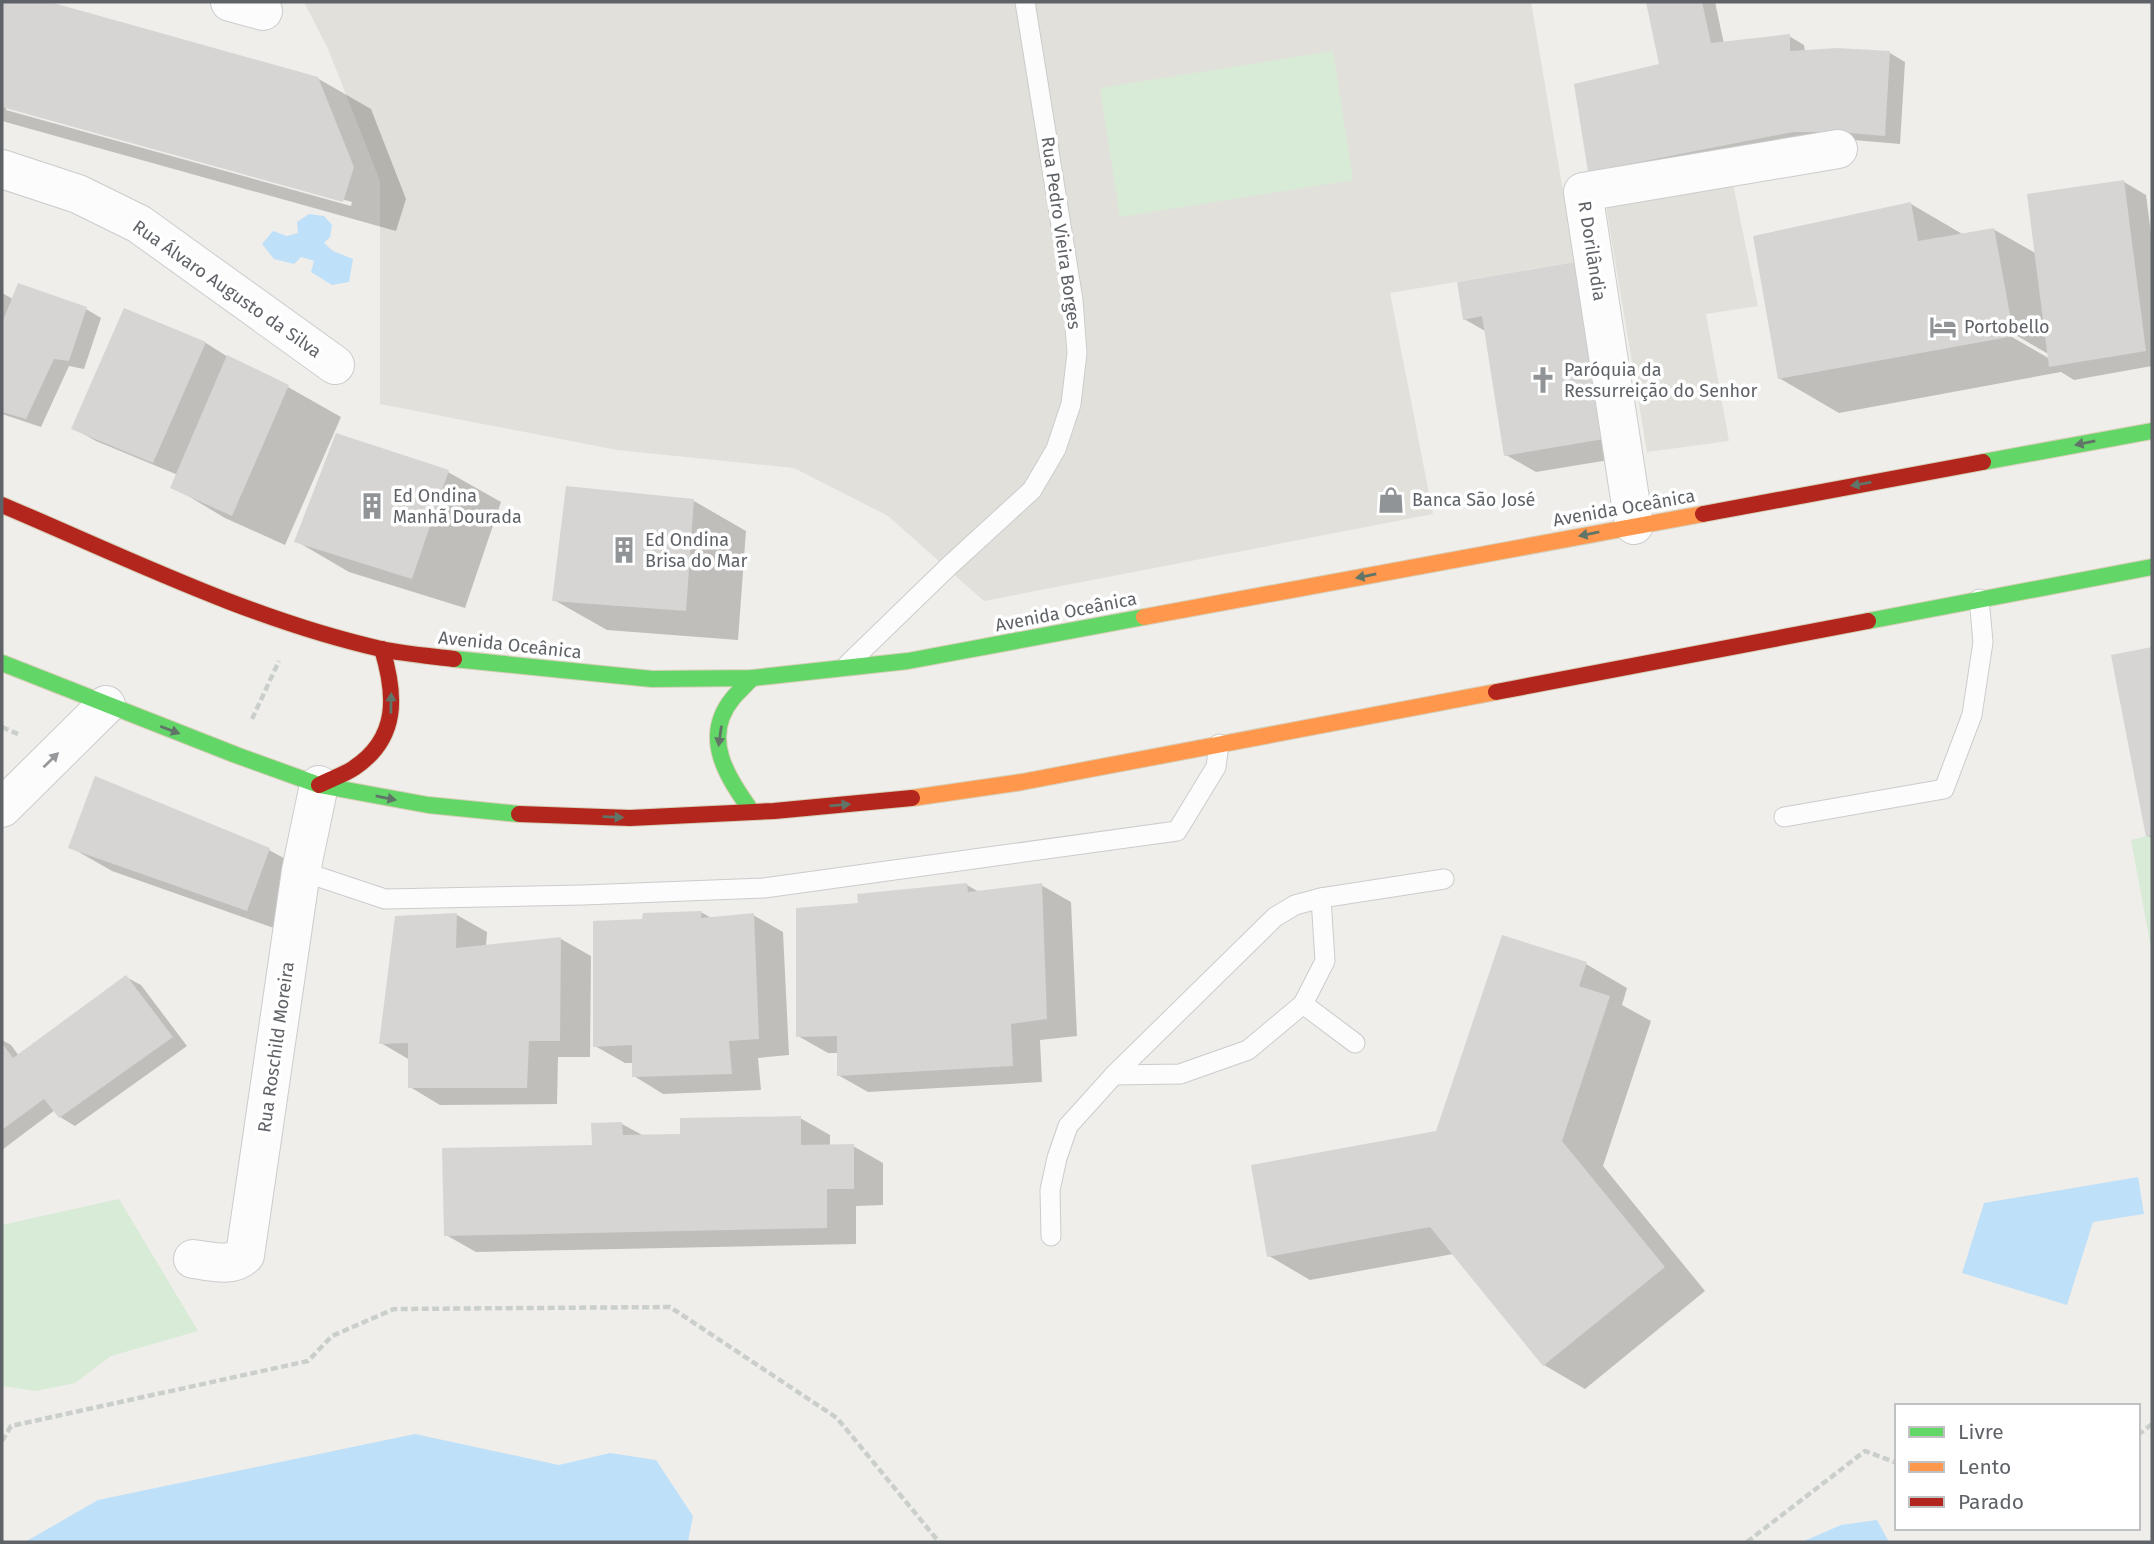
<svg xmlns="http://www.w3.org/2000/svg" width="2154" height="1544" viewBox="0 0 2154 1544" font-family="'Fira Sans',sans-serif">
<rect width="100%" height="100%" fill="#efeeea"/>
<g fill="#e2e0da">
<path d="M304,2H1531L1575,262L1390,293L1433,514L984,601L888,516L794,468L617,450L380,404V181L328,49Z"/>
<path d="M1733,184L1758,306L1706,314L1729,441L1647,452L1606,207Z"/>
</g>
<g fill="#d8ebd6">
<path d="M1333,51L1353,180L1120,217L1100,88Z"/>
<path d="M2152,835V953L2131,840Z"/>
<path d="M119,1199L198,1331L111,1356L75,1383L36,1391L2,1386V1225Z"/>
</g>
<g fill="#bfe0f9">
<path d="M309,214L324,216L332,225L330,237L324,243L333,251L353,259L349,282L332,285L311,272L314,261L301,257L294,264L274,259L262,244L273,231L287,236L298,233L297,222Z"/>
<path d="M2138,1177L2144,1214L2093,1222L2067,1305L1962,1273L1984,1203Z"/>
<path d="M415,1434L559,1465L610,1453L656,1460L693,1516L688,1542H25L98,1500Z"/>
<path d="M1877,1520L1889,1542H1802L1841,1525Z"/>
</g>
<g fill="#0003" fill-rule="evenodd">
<path d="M2,2H43L317,78L371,109L406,199L396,231L2,121ZM6,107L352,202L351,206L6,110Z"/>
<path d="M1647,2H1715L1724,44L1789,36L1804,45L1805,52L1837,50L1890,53L1905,62L1900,144L1853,140L1590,171L1661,65Z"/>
<path d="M2124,182L2146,195L2152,241V366L2074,380L2061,372L1839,413L1779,378L1911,204L1964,235L1993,229L2037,254ZM2007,330L2050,355V359L2005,333Z"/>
<path d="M1459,283L1633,456L1536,472L1506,455L1487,332L1464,319Z"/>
<path d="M2,293L13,299L86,309L101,318L84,369L69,366L41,427L2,414Z"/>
<path d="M125,310L206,343L228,357L288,387L341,417L285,545L225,518L173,487L178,475L96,441L73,428Z"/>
<path d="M448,472L501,502L465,608L349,572L296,541Z"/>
<path d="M694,501L746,531L738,640L607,630L554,600Z"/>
<path d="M2152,649V838L2148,836L2113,657Z"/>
<path d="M70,847L269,850L311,873L288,933L112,871Z"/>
<path d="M967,885L979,892L1041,885L1071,902L1077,1036L1040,1040L1042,1082L868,1092L838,1075L839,1053H828L798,1036L860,905Z"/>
<path d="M701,912L713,919L753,915L783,932L789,1055L758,1058L761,1090L663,1094L634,1076V1063H625L595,1046L644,921Z"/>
<path d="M457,915L487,932L486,946L561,939L591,956L590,1057H558L557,1104L440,1105L410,1087V1060L381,1043L397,918Z"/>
<path d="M1586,964L1627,988L1622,1005L1651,1021L1603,1166L1705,1291L1585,1389L1544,1365L1453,1254L1310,1280L1269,1256L1438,1132Z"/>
<path d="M126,977L141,985L187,1046L75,1126L60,1117L55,1110L2,1150V1040L11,1045L19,1056Z"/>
<path d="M800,1118L830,1135V1146H853L883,1163V1205L856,1206V1244L476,1252L446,1235L594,1147L622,1124L644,1136L682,1135Z"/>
</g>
<g fill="#d6d5d3">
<path d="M2,2H50L318,77L354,167L343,202L2,107Z"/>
<path d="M1646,2H1702L1711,43L1790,34V51L1837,48L1890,51L1885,136L1837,132H1793L1588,172L1574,84L1659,64Z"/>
<path d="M2124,180L2146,351L2049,367L2027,194Z"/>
<path d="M1911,202L1918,241L1994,228L2014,336L1778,379L1753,236Z"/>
<path d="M1575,262L1604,439L1504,456L1482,316L1463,320L1457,282Z"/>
<path d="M18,283L87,307L69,361L54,359L26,419L2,412V323Z"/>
<path d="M124,308L206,342L153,463L71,429Z"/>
<path d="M227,355L289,385L232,516L170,488Z"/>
<path d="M336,433L449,470L412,579L294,542Z"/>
<path d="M566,486L694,499L686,611L552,601Z"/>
<path d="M2152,647V835L2146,837L2111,655Z"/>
<path d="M95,776L270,848L247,911L68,848Z"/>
<path d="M967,883L968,892L1042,883L1047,1019L1011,1024L1013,1066L837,1076V1036L796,1037V908L858,903L857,894Z"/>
<path d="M702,911L701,918L754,913L759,1039L729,1041L732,1074L632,1077V1045L593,1047V921L642,919L643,913Z"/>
<path d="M457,913L456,948L561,937L560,1041H529L527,1088H408V1043L379,1044L395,916Z"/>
<path d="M1502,935L1587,962L1579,986L1610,996L1562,1141L1665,1267L1543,1366L1430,1227L1267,1257L1251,1165L1436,1131Z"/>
<path d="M126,975L173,1037L59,1118L44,1099L2,1130V1043L13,1058Z"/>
<path d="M801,1116V1145L854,1144V1189H827V1228L444,1236L442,1148L592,1145L591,1123L622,1122L623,1135L680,1134V1118Z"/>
</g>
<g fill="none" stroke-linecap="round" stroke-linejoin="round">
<defs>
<g id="lane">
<path d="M848,664L948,567L1032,490L1056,449L1071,404L1077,353L1073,300L1025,2"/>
<path d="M1784,817L1944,789L1972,715L1983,642L1979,599"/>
<path d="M301,871L385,899L583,895L764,888L1177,831L1216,767L1219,744"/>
<path d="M1303,1004L1355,1043"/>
<path d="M1114,1075L1180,1074L1248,1050L1303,1004L1325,961L1321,898"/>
<path d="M1051,1236L1050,1190L1057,1158L1068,1126L1114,1075L1275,917L1295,905L1321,898L1444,879"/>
</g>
<g id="street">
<path d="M230,2L263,11"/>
<path d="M2,169L78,194L139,224L335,365"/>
<path d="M1634,525L1583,192L1838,149"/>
<path d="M2,808L106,705"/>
<path d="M193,1259C210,1261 232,1268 245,1255L301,871L319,785"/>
</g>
<g id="fast">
<path d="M1983,462L2152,431"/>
<path d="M1868,621L2152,567"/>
<path d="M454,659L652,679L752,678L908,661L1144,617"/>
<path d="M2,663L236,755L319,785L428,805L519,814"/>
<path d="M752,678C746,685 739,691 733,698C700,738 728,778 752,812"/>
</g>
<g id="slow">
<path d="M1144,617L1703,514"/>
<path d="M912,798L1022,782L1496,692"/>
</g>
<g id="jam">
<path d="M2,505C125,557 249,619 381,649C405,654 430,656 454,659"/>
<path d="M1703,514L1983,462"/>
<path d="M1496,692L1868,621"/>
<path d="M319,785C330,779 344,775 354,768C399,738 396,695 382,649"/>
<path d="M519,814L630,818L774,811L912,798"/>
</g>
</defs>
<use href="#lane" stroke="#cbcccc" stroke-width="21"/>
<use href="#street" stroke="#cbcccc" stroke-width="40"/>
<use href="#fast" stroke="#d7ceb8" stroke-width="18"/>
<use href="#slow" stroke="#d7ceb8" stroke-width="18"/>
<use href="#jam" stroke="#d7ceb8" stroke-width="18"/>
<g stroke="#cacfcc" stroke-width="4.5" stroke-dasharray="7 3.5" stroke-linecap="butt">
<path d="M252,719L279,661"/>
<path d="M2,727L20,735"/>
<path d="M2138,1435L2152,1424"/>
<path d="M2,1441L11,1426L308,1361L332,1336L394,1309L670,1307L837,1418L939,1542"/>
<path d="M1747,1542L1865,1451L1897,1463"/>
</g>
<use href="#lane" stroke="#fdfcfc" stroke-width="19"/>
<use href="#street" stroke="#fdfcfc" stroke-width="38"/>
<use href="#fast" stroke="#63d668" stroke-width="16"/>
<use href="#slow" stroke="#ff974d" stroke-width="16"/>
<use href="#jam" stroke="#b3261e" stroke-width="16"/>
</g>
<defs><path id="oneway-solid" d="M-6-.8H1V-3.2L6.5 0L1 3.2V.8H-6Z" transform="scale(1.75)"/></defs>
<g fill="#607468">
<use href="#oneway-solid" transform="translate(2085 443) rotate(169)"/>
<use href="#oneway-solid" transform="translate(1861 484) rotate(170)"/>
<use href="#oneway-solid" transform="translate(1589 534) rotate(169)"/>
<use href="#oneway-solid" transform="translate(1366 576) rotate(169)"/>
<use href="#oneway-solid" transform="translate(391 703) rotate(-89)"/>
<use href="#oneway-solid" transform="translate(170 730) rotate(21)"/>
<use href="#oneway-solid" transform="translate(720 736) rotate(98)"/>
<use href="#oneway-solid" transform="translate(386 798) rotate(11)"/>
<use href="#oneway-solid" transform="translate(840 805) rotate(-5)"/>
<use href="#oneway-solid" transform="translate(613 817) rotate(2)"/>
</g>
<use fill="#96999c" href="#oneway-solid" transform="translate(51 760) rotate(-44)"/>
<defs>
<symbol id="hotel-bare" viewBox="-9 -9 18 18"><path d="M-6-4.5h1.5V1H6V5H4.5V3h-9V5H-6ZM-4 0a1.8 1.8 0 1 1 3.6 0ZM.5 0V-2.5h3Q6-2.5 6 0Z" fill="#919496" stroke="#fff" stroke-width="2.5" paint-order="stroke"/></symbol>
<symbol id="church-bare" viewBox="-9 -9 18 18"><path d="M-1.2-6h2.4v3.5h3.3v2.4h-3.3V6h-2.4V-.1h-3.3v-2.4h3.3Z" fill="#919496" stroke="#fff" stroke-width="2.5" paint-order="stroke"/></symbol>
<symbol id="shop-bare" viewBox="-9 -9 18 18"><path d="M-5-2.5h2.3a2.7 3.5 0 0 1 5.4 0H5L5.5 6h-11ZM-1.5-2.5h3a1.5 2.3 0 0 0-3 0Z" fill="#919496" stroke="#fff" stroke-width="2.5" paint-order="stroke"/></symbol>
<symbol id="building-bare" viewBox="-9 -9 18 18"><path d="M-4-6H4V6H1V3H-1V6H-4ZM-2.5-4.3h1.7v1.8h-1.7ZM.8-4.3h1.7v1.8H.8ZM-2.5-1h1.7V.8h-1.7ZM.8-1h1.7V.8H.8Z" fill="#919496" stroke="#fff" stroke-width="2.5" paint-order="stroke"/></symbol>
</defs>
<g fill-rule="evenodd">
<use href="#hotel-bare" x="1924" y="308" width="38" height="38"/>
<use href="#church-bare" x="1524" y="361" width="38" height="38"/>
<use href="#shop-bare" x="1372" y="481" width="38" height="38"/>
<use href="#building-bare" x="353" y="487" width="38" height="38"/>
<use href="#building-bare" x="605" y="531" width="38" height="38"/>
</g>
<g text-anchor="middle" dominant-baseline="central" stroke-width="7" stroke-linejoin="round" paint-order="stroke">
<g font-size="18" fill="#5f6368" stroke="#fff">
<text transform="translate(1061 233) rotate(82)">Rua Pedro Vieira Borges</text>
<text transform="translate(1592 251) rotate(81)">R Dorilândia</text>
<text transform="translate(227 289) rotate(35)">Rua Álvaro Augusto da Silva</text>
<text transform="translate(1624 508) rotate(-10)">Avenida Oceânica</text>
<text transform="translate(1066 612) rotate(-11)">Avenida Oceânica</text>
<text transform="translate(510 645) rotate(6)">Avenida Oceânica</text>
<text transform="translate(276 1047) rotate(-82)">Rua Roschild Moreira</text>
</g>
<g font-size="18" fill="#5f6368" stroke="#fff" text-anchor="start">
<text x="1964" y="327">Portobello</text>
<text x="1564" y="370">Paróquia da<tspan x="1564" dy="21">Ressurreição do Senhor</tspan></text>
<text x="393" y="496">Ed Ondina<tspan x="393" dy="21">Manhã Dourada</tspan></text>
<text x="1412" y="500">Banca São José</text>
<text x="645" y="540">Ed Ondina<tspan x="645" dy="21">Brisa do Mar</tspan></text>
</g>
</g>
<rect width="2154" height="1544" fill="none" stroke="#5f6368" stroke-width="7"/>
<rect x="1895" y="1404" width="245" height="126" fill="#ffffff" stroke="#bfc1c3" stroke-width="2"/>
<rect x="1909" y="1427" width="35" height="10" fill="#63d668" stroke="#bfc1c3" stroke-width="2"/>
<text x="1958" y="1439" font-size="21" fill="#5f6368">Livre</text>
<rect x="1909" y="1462" width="35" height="10" fill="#ff974d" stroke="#bfc1c3" stroke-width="2"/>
<text x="1958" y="1474" font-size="21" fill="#5f6368">Lento</text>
<rect x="1909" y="1497" width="35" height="10" fill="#b3261e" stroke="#bfc1c3" stroke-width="2"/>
<text x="1958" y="1509" font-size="21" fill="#5f6368">Parado</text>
</svg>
